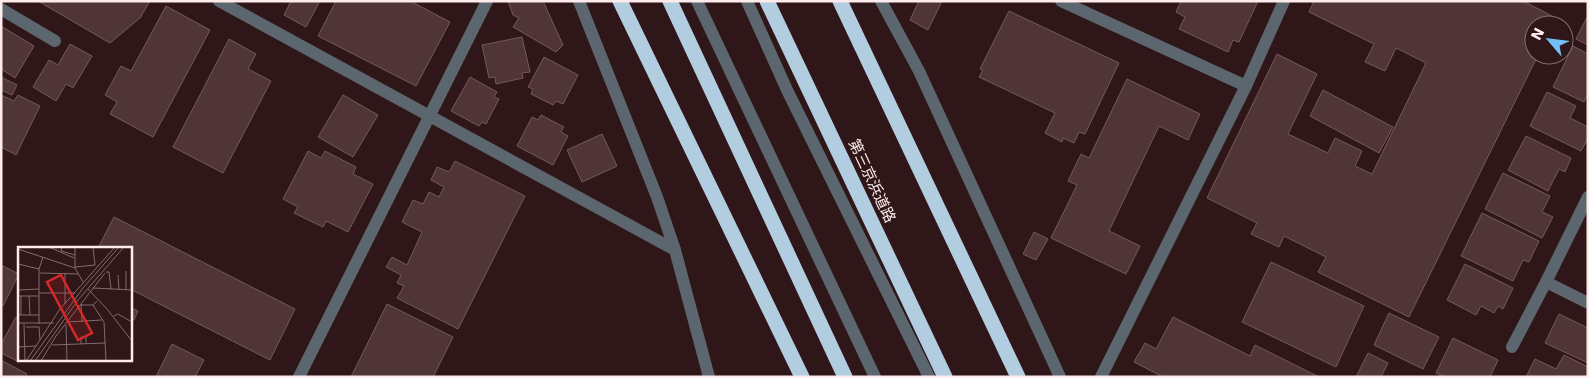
<svg xmlns="http://www.w3.org/2000/svg" width="1589" height="378" viewBox="0 0 1589 378" font-family="'DejaVu Sans','Noto Sans JP',sans-serif">
<rect width="100%" height="100%" fill="#2f1618"/>
<g fill="#503536" stroke="#76595a">
<path d="M38,1H150L140,18L110,43Z"/>
<path d="M291,1H320L306,27L284,15Z"/>
<path d="M336,1H410L450,22L416,86L318,36Z"/>
<path d="M508,1H543L563,45L556,52L513,27L519,18L513,15Z"/>
<path d="M919,1H942L928,30L910,20Z"/>
<path d="M1181,1H1258L1239,42L1233,40L1228,52L1179,29L1185,17L1176,12Z"/>
<path d="M1314,1H1523L1556,18L1553,25H1534V55H1538L1409,317L1318,272L1326,257L1284,236L1279,247L1251,234L1257,223L1207,198L1277,54L1317,74L1288,134L1328,153L1335,138L1362,151L1355,166L1372,174L1426,63L1396,48L1385,71L1365,62L1374,44L1309,12Z"/>
<path d="M166,6L210,30L153,137L110,114L117,102L105,95L121,66L131,71Z"/>
<path d="M1009,11L1119,63L1085,134L1079,132L1074,143L1063,138L1062,142L1045,133L1055,113L979,77L983,70L980,69Z"/>
<path d="M1588,15V45L1576,39Z"/>
<path d="M1,26L34,46L15,78L1,69Z"/>
<path d="M522,37L530,72L522,73L523,78L496,84L495,77L489,78L482,45Z"/>
<path d="M229,39L256,54L248,69L271,81L223,173L173,147Z"/>
<path d="M70,44L92,56L73,88L66,84L56,101L33,87L49,60L58,65Z"/>
<path d="M1573,46L1588,54V93L1584,102L1553,87Z"/>
<path d="M544,57L578,75L563,104L556,101L553,105L531,94L533,89L528,87Z"/>
<path d="M1,77L17,85L12,95L1,90Z"/>
<path d="M470,77L497,92L494,97L499,99L486,124L482,122L479,126L451,111Z"/>
<path d="M1127,79L1200,114L1188,140L1159,126L1109,231L1140,246L1126,274L1051,238L1077,185L1068,181L1081,154L1089,158Z"/>
<path d="M1323,90L1393,127L1379,153L1310,116Z"/>
<path d="M1547,92L1576,106L1570,118L1588,127V138L1581,151L1530,126Z"/>
<path d="M1,95L14,101L18,95L40,106L16,155L1,147Z"/>
<path d="M343,95L378,115L353,157L318,137Z"/>
<path d="M541,115L564,127L561,132L568,136L553,165L517,146L532,117L538,120Z"/>
<path d="M602,134L617,166L582,182L567,150Z"/>
<path d="M1526,136L1571,158L1565,172L1559,169L1548,191L1508,170Z"/>
<path d="M308,151L321,158L325,151L356,167L353,174L373,184L348,232L326,221L323,227L294,213L298,207L283,199Z"/>
<path d="M455,161L525,196L458,329L397,298L404,286L397,283L401,275L386,267L392,257L407,265L422,232L402,222L413,200L423,204L429,192L439,197L444,187L431,180L437,167L449,172Z"/>
<path d="M1503,173L1550,196L1542,212L1553,217L1542,238L1485,209Z"/>
<path d="M1482,213L1539,241L1529,262L1523,260L1513,281L1461,256Z"/>
<path d="M114,217L295,309L270,360L130,289V248H98Z"/>
<path d="M1034,232L1048,239L1036,260L1023,254Z"/>
<path d="M1271,262L1364,306L1336,367L1242,322Z"/>
<path d="M1465,264L1513,288L1503,309L1498,306L1494,313L1481,306L1476,315L1447,300Z"/>
<path d="M1,265L19,274L3,306L1,305Z"/>
<path d="M387,304L453,337L433,377H351Z"/>
<path d="M130,307L138,311L134,320L130,318Z"/>
<path d="M1389,313L1439,337L1423,369L1374,345Z"/>
<path d="M1559,314L1588,328V363L1545,343Z"/>
<path d="M16,317L19,318V357L17,361L1,353V344Z"/>
<path d="M1173,317L1250,356L1255,345L1319,377H1163L1134,362L1145,343L1156,349Z"/>
<path d="M1453,338L1498,360L1490,377H1445L1436,373Z"/>
<path d="M172,344L204,360L195,377H156Z"/>
<path d="M1368,353L1388,363L1381,377H1356Z"/>
<path d="M1564,355L1588,367V377H1526L1535,359L1556,369Z"/>
<path d="M1,360L27,374L25,377H1Z"/>
</g>
<g fill="none" stroke-linecap="round" stroke-linejoin="round">
<g stroke="#5c666e" stroke-width="12">
<path d="M219,1L675,250"/>
<path d="M579,1L657,197L675,250L709,377"/>
<path d="M697,1L875,377"/>
<path d="M747,1L787,90L929,377"/>
<path d="M881,1L919,71L1060,377"/>
<path d="M1061,1L1246,86"/>
<path d="M1,9L55,41"/>
<path d="M1588,197L1546,282L1588,303"/>
<path d="M1512,347L1546,282"/>
<path d="M299,377L487,1"/>
<path d="M1101,377L1246,86L1284,1"/>
</g>
<g stroke="#b2cce0" stroke-width="15">
<path d="M620,1L802,377"/>
<path d="M670,1L845,377"/>
<path d="M767,1L945,377"/>
<path d="M840,1L1018,377"/>
</g>
</g>
<g text-anchor="middle" dominant-baseline="central" stroke-width="4.5" stroke-linejoin="round" paint-order="stroke">
<g font-size="15" fill="#feecec" stroke="#2f1618">
<text transform="translate(872 181) rotate(65)">第三京浜道路</text>
</g>
</g>
<g transform="translate(18 247)">
<rect width="114" height="114" fill="#2f1618"/>
<path fill="none" stroke="#826c6d" stroke-width="1" d="M31,0L56,11M44,0L43,4L57,8M57,0V21L65,35M0,2L57,21M0,17L21,22M57,20L77,18L75,0M88,25H91L93,42M22,26L60,27M100,28L101,43M75,41L114,43M70,42L89,62L114,94M0,43L21,42M108,43V24M21,46H57M0,49H21M3,49V68M11,49L12,68M47,57V26M63,57L64,75M63,58H75L79,54M75,58L86,75L88,114M0,68H21M96,69L100,67L114,75M49,75L84,73M0,76H36M6,77L7,113M21,77V22L25,10M48,78L49,114M8,80H21L22,93M25,88L42,62L97,0M38,89L87,26M63,97V90H68V97M34,98L87,96M0,100L18,99M8,114L26,87M12,114L65,41L101,0M17,114L60,53L106,0M23,114L38,89"/>
<path fill="#d62828" fill-opacity="0.15" stroke="#d62828" stroke-width="2.5" d="M43,28L74,86L60,93L29,35Z"/>
<rect width="114" height="114" fill="none" stroke="#feecec" stroke-width="2.5"/>
</g>
<rect width="1589" height="378" fill="none" stroke="#feecec" stroke-width="5"/>
<g transform="translate(1549 40) rotate(298)"><circle r="24" fill="#2f1618" stroke="#826c6d"/>
<path d="M0-4L9 19L0 12L-9 19Z" fill="#73c0f6"/>
<text y="-8" font-size="14" font-weight="bold" text-anchor="middle" fill="#feecec">N</text>
</g>
</svg>
